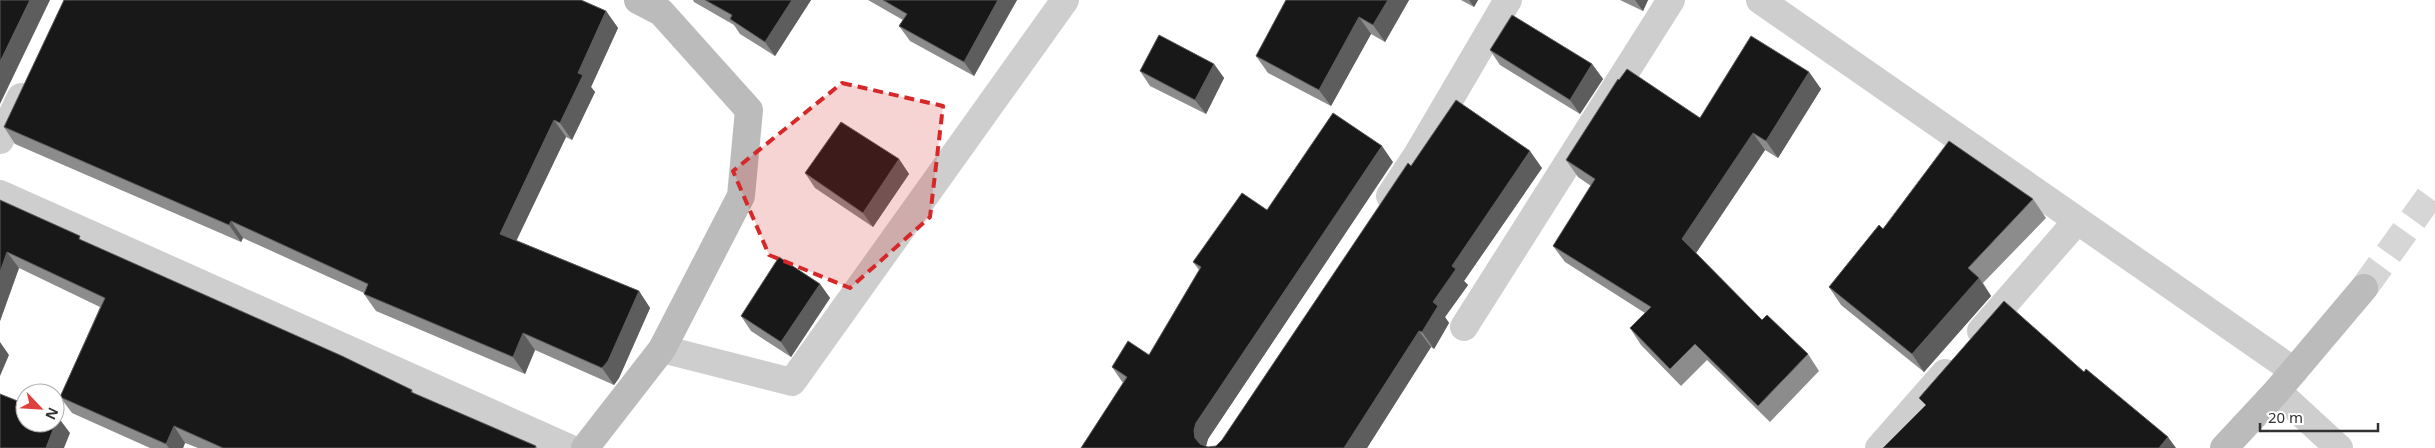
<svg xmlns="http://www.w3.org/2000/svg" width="2435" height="448" viewBox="0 0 2435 448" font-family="'Noto Sans',sans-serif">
<rect width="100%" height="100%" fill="#fff"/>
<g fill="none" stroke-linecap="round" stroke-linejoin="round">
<path stroke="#d6d6d6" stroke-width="28" stroke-dasharray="28 14" stroke-linecap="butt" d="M2364,288L2435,189"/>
<g stroke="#cecece" stroke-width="28">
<path d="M1760,0L2294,371"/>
<path d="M0,140L21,97"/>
<path d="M0,194L569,448"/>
<path d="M1390,196L1417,155L1508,0"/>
<path d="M1464,327L1671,0"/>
<path d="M1981,331L2077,221"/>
<path d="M662,349L792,382L1065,0"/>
<path d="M2277,391L2339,448"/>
<path d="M1879,448L1945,373"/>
</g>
<g stroke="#bbb" stroke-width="28">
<path d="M585,448L662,349L741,196L749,110L661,12L638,0"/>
<path d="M2224,448L2277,391L2364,288"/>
</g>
</g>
<g fill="#8c8c8c">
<path d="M693,0H811L775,56L740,34L734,25L694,2Z"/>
<path d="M868,0H1017L974,76L910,41L899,26L903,20Z"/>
<path d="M1286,0H1409L1385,42L1371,34L1331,106L1268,73L1256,56Z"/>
<path d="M1461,0H1478L1474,7Z"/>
<path d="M1620,0H1648L1643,11Z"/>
<path d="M606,11L618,28L591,87L595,92L572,140L566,137L516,240L639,291L650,308L619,378L614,385L535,350L525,374L376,311L364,294V293L243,238L241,242L15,144L4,127Z"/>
<path d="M1490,50L1592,64L1603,79L1580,114L1500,65Z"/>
<path d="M1214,64L1224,78L1206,114L1150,86L1140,71Z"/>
<path d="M1809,72L1821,89L1778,158L1765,150L1696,253L1762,320L1808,354L1819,371L1770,422L1707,360L1681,386L1641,345L1630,328L1645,313L1565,262L1553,246L1591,186L1578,177L1566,160L1700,118Z"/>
<path d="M899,159L909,174L873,227L815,188L805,173Z"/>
<path d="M1393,162L1208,439L1206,446L1208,447L1216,446L1222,440L1411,166L1542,168L1464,281L1468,285L1445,317L1449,323L1434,349L1431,347L1367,448H1081L1123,383L1112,367L1149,355L1199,270L1193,262L1267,210Z"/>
<path d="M2033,199L2046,218L1983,283L1991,296L1924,372L1841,305L1829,287L1883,229Z"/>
<path d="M0,200L83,241L412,390L414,394L536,446L537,448H198L185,443L183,448H150L72,413L60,397L100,307L19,268L0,321Z"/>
<path d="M820,284L830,298L791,357L751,331L741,316Z"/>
</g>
<g fill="#5d5d5d">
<path d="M30,0H50L0,104V62Z"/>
<path d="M792,0H811L775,56L765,42Z"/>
<path d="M998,0H1017L974,76L964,62Z"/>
<path d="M1388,0H1409L1385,42L1373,25Z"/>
<path d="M1469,0H1478L1474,7Z"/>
<path d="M1635,0H1648L1643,11Z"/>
<path d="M606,11L618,28L591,87L595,92L572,140L560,123L578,73Z"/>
<path d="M1359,17L1371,34L1331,106L1319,90Z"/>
<path d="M1214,64L1224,78L1206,114L1195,100Z"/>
<path d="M1592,64L1603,79L1580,114L1570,100Z"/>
<path d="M1809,72L1821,89L1778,158L1766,141Z"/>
<path d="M554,120L566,137L512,250L500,234Z"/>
<path d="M1753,133L1765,150L1694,256L1682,239Z"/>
<path d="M1382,146L1393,162L1208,439L1206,446L1202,448L1195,438L1194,430L1196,423Z"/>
<path d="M1530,151L1542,168L1464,281L1468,285L1445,317L1449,323L1434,349L1422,332L1433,302L1452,266Z"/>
<path d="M899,159L909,174L873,227L863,213Z"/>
<path d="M231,221L243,238L241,242L229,225Z"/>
<path d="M7,252L19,268L0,321V272Z"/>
<path d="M1979,278L1991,296L1924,372L1912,354Z"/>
<path d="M820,284L830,298L791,357L781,342Z"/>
<path d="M639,291L650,308L619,378L614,385L602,368Z"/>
<path d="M1419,331L1431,347L1367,448H1344Z"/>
<path d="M523,333L535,350L525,374L513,357Z"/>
<path d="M0,342L9,355L0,376Z"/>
<path d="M58,417L70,433L64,448H46Z"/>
<path d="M174,426L185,443L183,448H169L166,444Z"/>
<path d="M2168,437L2176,448H2159Z"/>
</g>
<g fill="#181818" stroke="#5d5d5d">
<path d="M0,0H30L0,62Z"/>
<path d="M64,0H581L606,11L578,73L583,75L560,123L554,120L500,234L639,291L608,361L602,368L523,333L513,357L364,294L368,284L231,221L229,225L4,127Z"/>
<path d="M705,0H792L765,42L730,19L732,15Z"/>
<path d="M883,0H998L964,62L899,26L907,14Z"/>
<path d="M1286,0H1388L1373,25L1359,17L1319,90L1256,56Z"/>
<path d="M1512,15L1592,64L1570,100L1490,50Z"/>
<path d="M1159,35L1214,64L1195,100L1140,71Z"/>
<path d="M1751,36L1809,72L1766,141L1753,133L1682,239L1762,320L1767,315L1808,354L1758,406L1695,344L1670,369L1630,328L1651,307L1553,246L1595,179L1566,160L1618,79L1619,80L1627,69L1700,118Z"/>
<path d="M1456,100L1530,151L1452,266L1456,269L1433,302L1438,306L1422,332L1419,331L1344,448H1081L1127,377L1112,367L1128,341L1149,355L1201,267L1193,262L1242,193L1267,210L1333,113L1382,146L1196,423L1194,430L1195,438L1200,444L1208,447L1216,446L1222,440L1408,163L1411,166Z"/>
<path d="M841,122L899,159L863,213L805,173Z"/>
<path d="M1949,141L2033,199L1968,268L1979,278L1912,354L1829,287L1879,225L1883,229Z"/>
<path d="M0,200L80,236L79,239L342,356L412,390L411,392L536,446L535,448H223L174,426L166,444L60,397L105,298L7,252L0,272Z"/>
<path d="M779,257L820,284L781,342L741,316Z"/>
<path d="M2004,301L2084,372L2086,369L2168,437L2159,448H1883L1926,405L1919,398Z"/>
<path d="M0,394L25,404V423H55V416L58,417L46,448H0Z"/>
</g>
<path fill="#d62828" fill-opacity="0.2" stroke="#d62828" stroke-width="4" stroke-dasharray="10 6" stroke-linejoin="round" d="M842,83L943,106L930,217L850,288L769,255L733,171Z"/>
<g transform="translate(40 408) rotate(115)"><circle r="24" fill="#ffffff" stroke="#adadad"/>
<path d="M0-4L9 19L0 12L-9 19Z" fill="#df403c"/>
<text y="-8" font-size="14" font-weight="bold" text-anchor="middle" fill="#313131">N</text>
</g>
<path d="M2260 423v8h118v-8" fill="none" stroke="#313131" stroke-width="2.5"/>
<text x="2268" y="423" font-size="15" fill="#313131" stroke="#ffffff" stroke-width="4" paint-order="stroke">20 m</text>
</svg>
